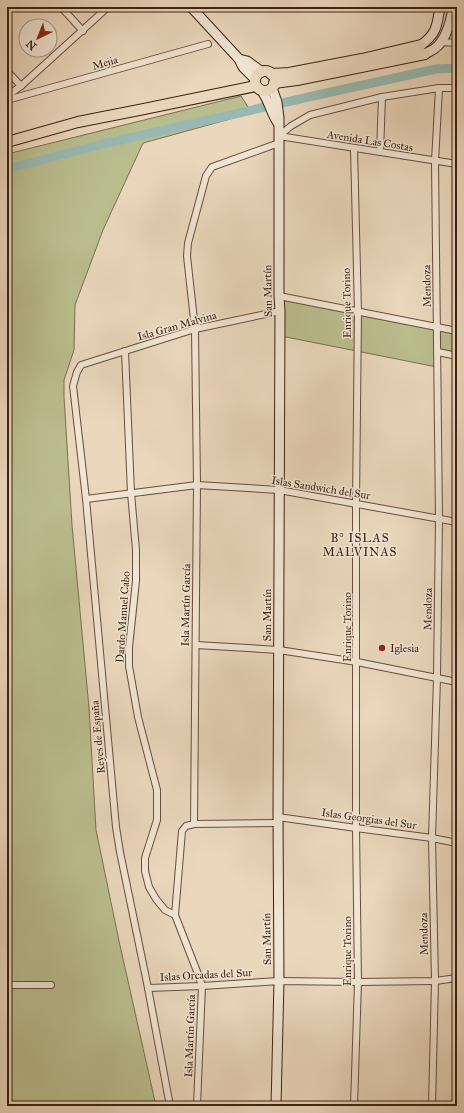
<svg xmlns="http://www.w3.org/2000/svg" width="464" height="1113" viewBox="0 0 464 1113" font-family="'IM FELL Great Primer',serif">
<rect width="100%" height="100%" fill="#ead7bc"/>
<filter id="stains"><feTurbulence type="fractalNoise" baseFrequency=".005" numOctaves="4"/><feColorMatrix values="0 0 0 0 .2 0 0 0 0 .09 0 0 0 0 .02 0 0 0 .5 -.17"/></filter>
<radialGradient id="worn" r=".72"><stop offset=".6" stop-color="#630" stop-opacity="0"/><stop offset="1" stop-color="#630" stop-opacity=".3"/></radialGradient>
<g fill="#babd8e" stroke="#7b6f50">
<path d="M241,96L252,113L143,143L103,230L75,305L74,350L64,380V397L72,525L89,708L96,830L119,941L156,1106H7V154Z"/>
<path d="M280,297L457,331V356L437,352V367L281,336Z"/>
</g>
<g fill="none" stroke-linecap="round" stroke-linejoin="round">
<path stroke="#98b9b3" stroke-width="9" d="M7,169L103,144L313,96L436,69L457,68"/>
<defs>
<g id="street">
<path d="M61,7L83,31"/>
<path d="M440,42L457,43"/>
<path d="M7,71L21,86"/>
<path d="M7,96L21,86L108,7"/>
<path d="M7,100L208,44"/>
<path d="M279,136L291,126L310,115L382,97L439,88H457"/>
<path d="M279,136L457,164"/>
<path d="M354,148L358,311L356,504V828L358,982L354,1106"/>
<path d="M380,152L382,97"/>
<path d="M279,296L457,331"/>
<path d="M125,351L131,493L136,550V581L129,647V666L138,717L157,790V820L145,858V871L149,887L156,899L165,910L175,915"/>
<path d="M438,352L457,356"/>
<path d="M86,499L197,485L279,490L457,522"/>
<path d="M196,645L279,650L357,662L457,682"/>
<path d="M278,817L356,828L432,838L457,843"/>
<path d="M194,824L278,823"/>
<path d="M7,985H51"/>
<path d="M148,988L202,986L279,981L358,982L435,981L457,978"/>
<path d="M170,1106L148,988L120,852L116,827L86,499L73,386L77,372L81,365L195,329L280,311"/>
<path d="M197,1106L202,986L198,974L175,915L182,831L186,826L194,824L197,485L195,329L187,256L188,243L206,176L212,167L279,143"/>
<path d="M432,1106L435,981L432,838L437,678L439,519L435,161L439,88"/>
</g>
<g id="secondary">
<path d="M191,7L239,59L243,67L255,79"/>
<path d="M421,45C437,34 437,25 440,7"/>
<path d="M425,54C428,52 431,51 434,49C446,41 451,20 453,7"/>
<path d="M239,59L247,61L262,72"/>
<path d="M272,88L277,102L279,118V296L280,311L278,817L279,981L276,1106"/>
<path d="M262,91C269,101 271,113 278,123"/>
</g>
<g id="primary">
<circle cx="265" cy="81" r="10"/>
<path d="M271,74L289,73L362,59L421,45"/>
<path d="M274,83L297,80L425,54"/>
<path d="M7,142L78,122L144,109L256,86"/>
</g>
</defs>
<use href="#street" stroke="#684e3c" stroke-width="8"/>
<use href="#secondary" stroke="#3c2111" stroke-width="11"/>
<use href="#primary" stroke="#3c2111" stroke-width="12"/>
<use href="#street" stroke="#f1e5d3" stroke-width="6"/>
<use href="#secondary" stroke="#f1e5d3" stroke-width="9"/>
<use href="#primary" stroke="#ead7bc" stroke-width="10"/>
</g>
<circle fill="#8f2418" stroke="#f1e5d3" stroke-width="1.5" cx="382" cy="648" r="4"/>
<g text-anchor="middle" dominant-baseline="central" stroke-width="3" stroke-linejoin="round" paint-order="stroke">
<g font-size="11" fill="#3c2111" stroke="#f1e5d3">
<text transform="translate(105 63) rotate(-16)">Mejia</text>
<text transform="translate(370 141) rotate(9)">Avenida Las Costas</text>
<text transform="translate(427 286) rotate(-91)">Mendoza</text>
<text transform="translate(268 291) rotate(-91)">San Martín</text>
<text transform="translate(347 303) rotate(-91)">Enrique Torino</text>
<text transform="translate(177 326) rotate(-16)">Isla Gran Malvina</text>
<text transform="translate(321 488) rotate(9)">Islas Sandwich del Sur</text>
<text transform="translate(186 605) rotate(-89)">Isla Martín García</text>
<text transform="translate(428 609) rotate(-89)">Mendoza</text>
<text transform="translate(267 615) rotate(-90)">San Martín</text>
<text transform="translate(123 617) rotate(-86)">Dardo Manuel Cabo</text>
<text transform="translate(347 627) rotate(-90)">Enrique Torino</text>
<text transform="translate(98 737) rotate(-95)">Reyes de España</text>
<text transform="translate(369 819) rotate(8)">Islas Georgias del Sur</text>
<text transform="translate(424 934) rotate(-91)">Mendoza</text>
<text transform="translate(267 939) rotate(-91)">San Martín</text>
<text transform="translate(347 951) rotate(-90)">Enrique Torino</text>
<text transform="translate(206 975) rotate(-3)">Islas Orcadas del Sur</text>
<text transform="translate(190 1036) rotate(-88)">Isla Martín García</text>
</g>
<g font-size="11" fill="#3c2111" stroke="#f1e5d3" text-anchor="start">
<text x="390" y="648">Iglesia</text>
</g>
<g font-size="12" letter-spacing="1" fill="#3c2111" stroke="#f1e5d3">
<text x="360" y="538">B° ISLAS<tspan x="360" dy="14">MALVINAS</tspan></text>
</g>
</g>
<rect width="464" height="1113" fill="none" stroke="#ead7bc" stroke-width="24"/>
<rect x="8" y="8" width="448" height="1097" fill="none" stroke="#3c2111" stroke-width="2"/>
<rect x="12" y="12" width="440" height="1089" fill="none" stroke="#3c2111"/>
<g transform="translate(38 38) rotate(223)"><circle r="19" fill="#f1e5d3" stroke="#a99785"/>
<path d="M0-3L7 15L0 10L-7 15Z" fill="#8f2418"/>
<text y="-6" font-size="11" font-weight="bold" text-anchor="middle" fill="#3c2111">N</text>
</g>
<rect width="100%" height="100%" filter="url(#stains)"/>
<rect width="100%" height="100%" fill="url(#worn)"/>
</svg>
